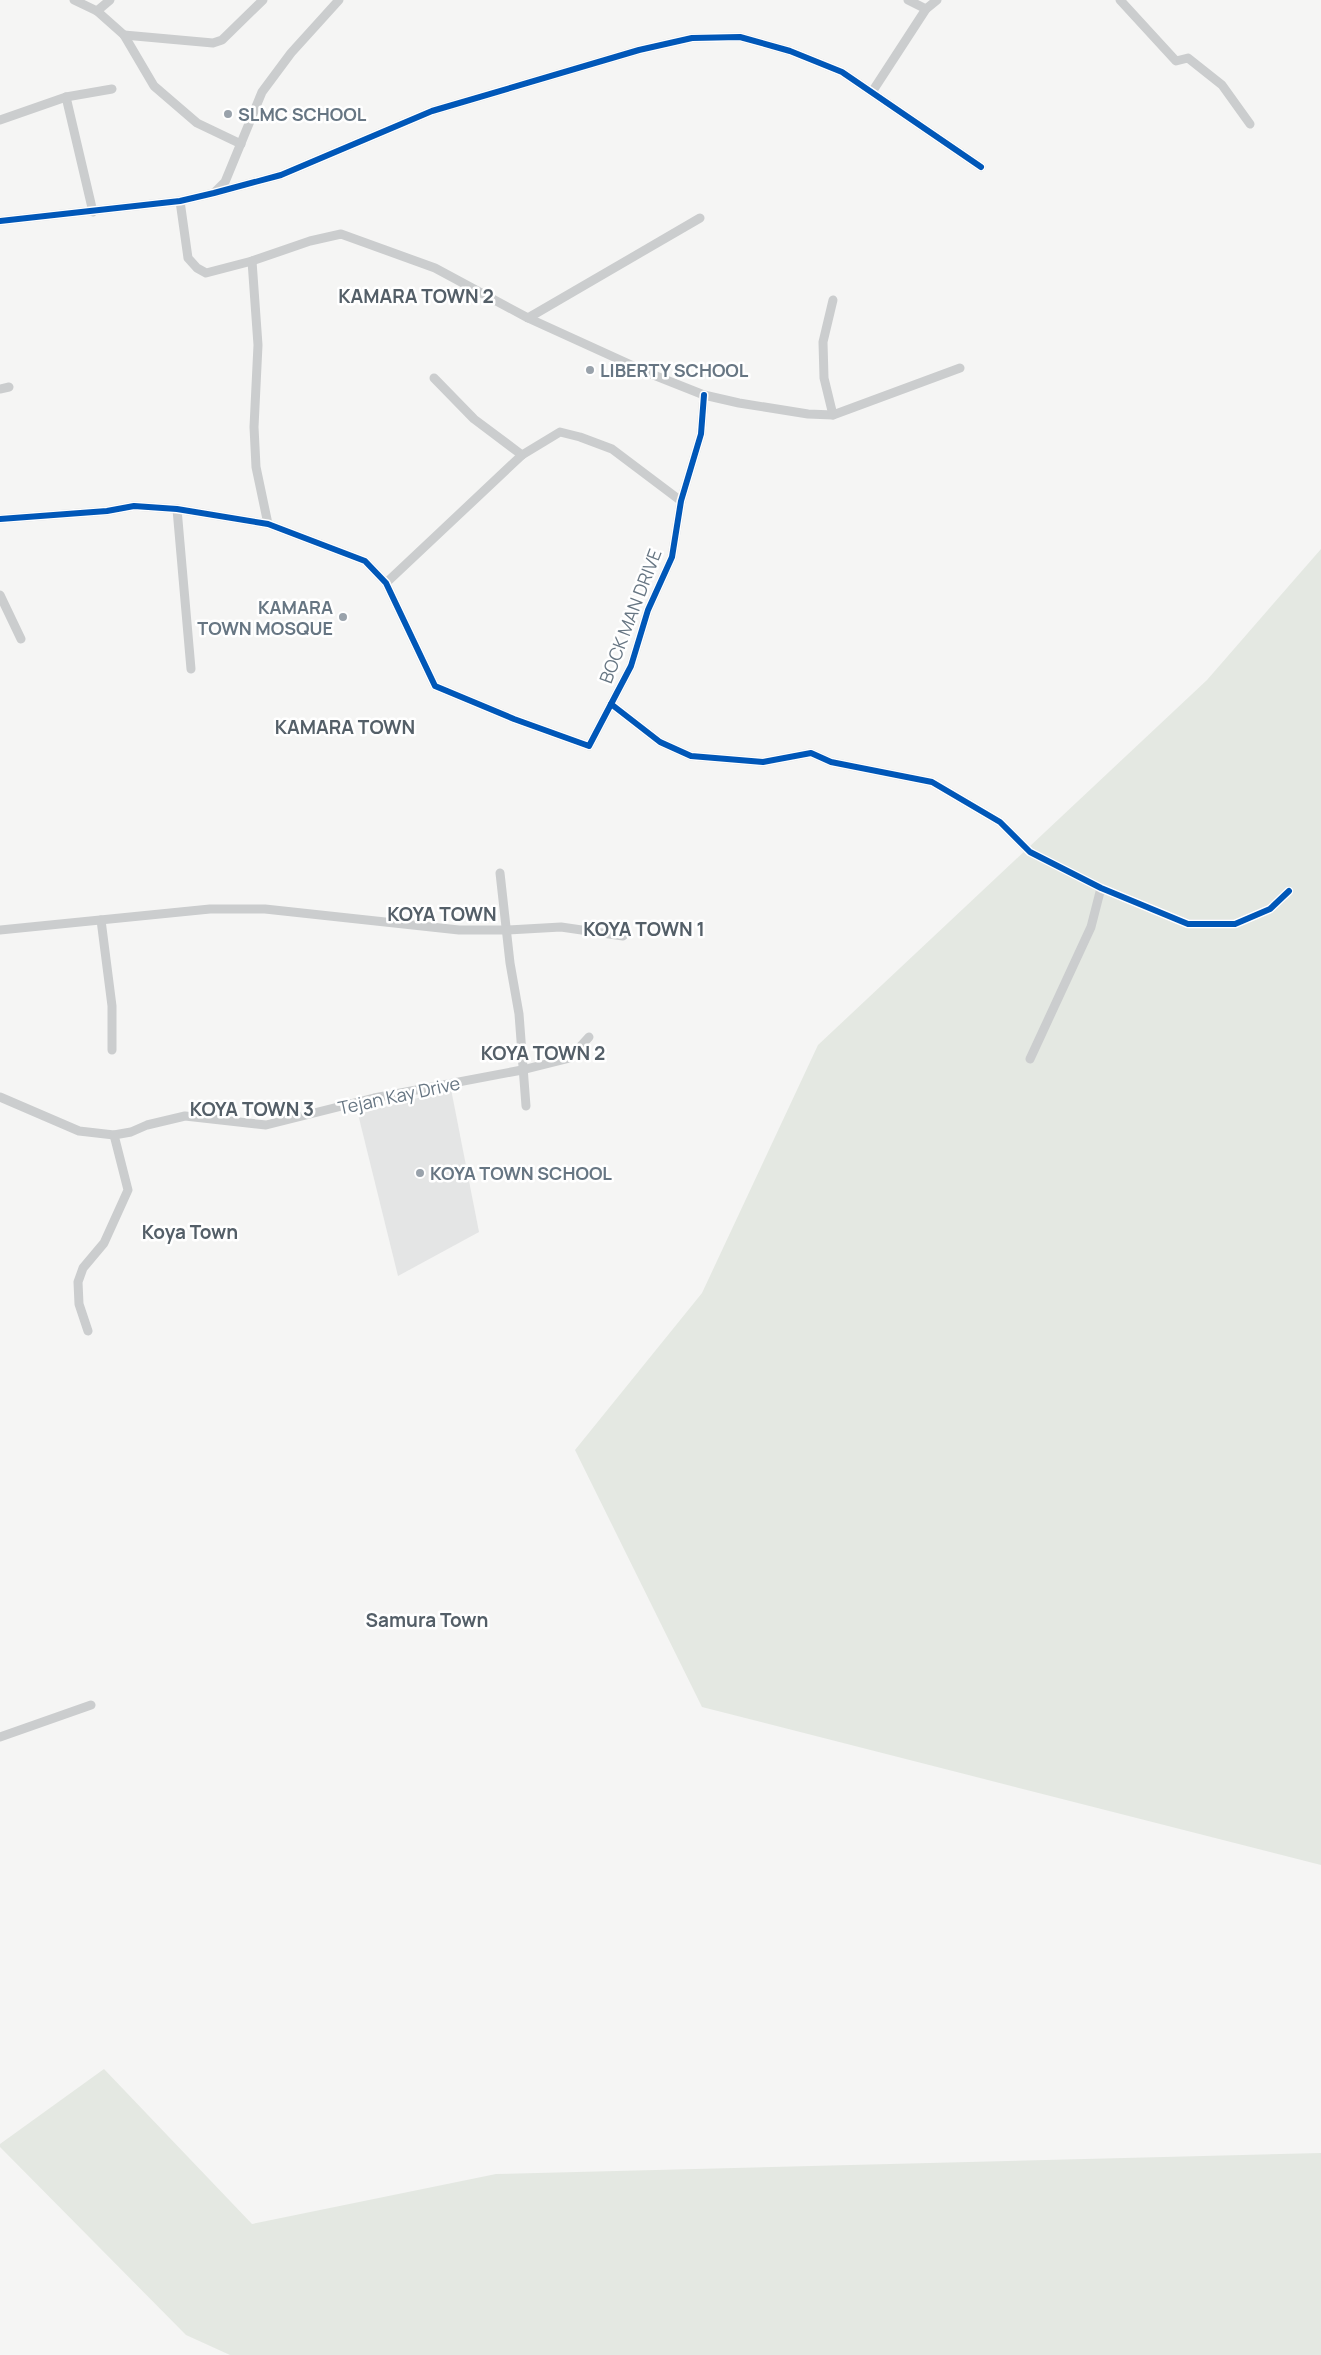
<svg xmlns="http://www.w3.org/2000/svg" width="1321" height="2355" viewBox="0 0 1321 2355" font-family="Manrope,sans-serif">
<rect width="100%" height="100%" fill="#f5f5f4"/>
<path fill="#e4e5e5" d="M451,1089L479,1232L398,1276L358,1114Z"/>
<g fill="#e4e8e2">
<path d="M1321,549V1865L702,1707L575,1450L702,1293L818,1045L1207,680Z"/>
<path d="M104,2069L252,2224L496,2174L1321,2153V2355H230L186,2335L0,2147V2144Z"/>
</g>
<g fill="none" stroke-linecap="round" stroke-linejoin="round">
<g stroke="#cbcdce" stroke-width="9">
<path d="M74,0L97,11L124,35L154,86L197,123L241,144"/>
<path d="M908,0L926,9"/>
<path d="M1120,0L1176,61L1188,58L1222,85L1250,124"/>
<path d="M97,11L110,0"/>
<path d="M124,35L213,43L222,40L263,0"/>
<path d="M872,92L926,9L937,0"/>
<path d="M66,97L93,212"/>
<path d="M0,120L66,97L112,89"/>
<path d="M215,192L225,182L262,92L291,53L339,0"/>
<path d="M180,201L188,258L197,268L206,273L252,261L310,241L341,234L435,268L528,318L651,374L704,395L739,403L808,414L833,415L960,368"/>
<path d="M0,221L180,201L214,193L281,175L432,111L639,50L692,38L740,37L790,51L842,72L981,167"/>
<path d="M252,261L258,345L254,427L256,467L268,524"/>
<path d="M528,318L700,218"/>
<path d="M434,378L474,419L522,455"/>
<path d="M0,389L9,387"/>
<path d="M833,415L824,378L823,342L833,300"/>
<path d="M177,509L191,669"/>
<path d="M0,519L107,511L134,506L177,509L268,524L365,561L386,583L435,686L514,719L589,746L631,666L648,610L672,557L681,501L701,434L704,395"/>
<path d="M386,583L522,455L560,432L580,437L612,449L681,501"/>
<path d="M0,595L21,639"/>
<path d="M611,704L660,742L691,756L763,762L811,753L831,762L932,782L1000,822L1030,852L1101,888L1188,924H1235L1270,909L1289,891"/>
<path d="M500,873L510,963L519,1014L526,1106"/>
<path d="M101,920L112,1006V1050"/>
<path d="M0,930L210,909H265L459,930H506L561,927L623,936"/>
<path d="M1030,1059L1091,927L1101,888"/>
<path d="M0,1097L79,1131L114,1135L131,1132L147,1125L185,1116L266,1125L374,1098L522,1070L570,1058L589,1037"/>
<path d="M88,1331L79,1304L78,1282L83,1268L104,1243L128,1190L114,1135"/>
<path d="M0,1737L91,1705"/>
</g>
<defs>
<g id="cycleway">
<path d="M0,221L180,201L214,193L281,175L432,111L639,50L692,38L740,37L790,51L842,72L981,167"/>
<path d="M0,519L107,511L134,506L177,509L268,524L365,561L386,583L435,686L514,719L589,746L631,666L648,610L672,557L681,501L701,434L704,395"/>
<path d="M611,704L660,742L691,756L763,762L811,753L831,762L932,782L1000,822L1030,852L1101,888L1188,924H1235L1270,909L1289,891"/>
</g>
</defs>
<use href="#cycleway" stroke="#fff" stroke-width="9"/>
<use href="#cycleway" stroke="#0057b8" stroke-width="6"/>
</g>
<g fill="#99a2ab" stroke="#fff" stroke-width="2">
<circle cx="228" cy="114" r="5"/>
<circle cx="590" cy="370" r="5"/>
<circle cx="343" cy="617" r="5"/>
<circle cx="420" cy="1173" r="5"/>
</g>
<g text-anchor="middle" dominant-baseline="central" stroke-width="5" stroke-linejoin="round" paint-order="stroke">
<g font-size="18" font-weight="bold" fill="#677683" stroke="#fff" text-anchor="start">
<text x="238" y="114">SLMC SCHOOL</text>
<text x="600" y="370">LIBERTY SCHOOL</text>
<text x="333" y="607" text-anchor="end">KAMARA<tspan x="333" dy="21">TOWN MOSQUE</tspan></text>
<text x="430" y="1173">KOYA TOWN SCHOOL</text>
</g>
<g font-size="18" fill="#677683" stroke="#fff">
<text transform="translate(630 616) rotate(-69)">BOCK MAN DRIVE</text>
<text transform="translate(399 1095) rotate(-12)">Tejan Kay Drive</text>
</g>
<g font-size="19" font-weight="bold" fill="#545f68" stroke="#fff">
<text x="416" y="296">KAMARA TOWN 2</text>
<text x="345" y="727">KAMARA TOWN</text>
<text x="442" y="914">KOYA TOWN</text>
<text x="644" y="929">KOYA TOWN 1</text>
<text x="543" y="1053">KOYA TOWN 2</text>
<text x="252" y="1109">KOYA TOWN 3</text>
<text x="190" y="1232">Koya Town</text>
<text x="427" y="1620">Samura Town</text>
</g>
</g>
</svg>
